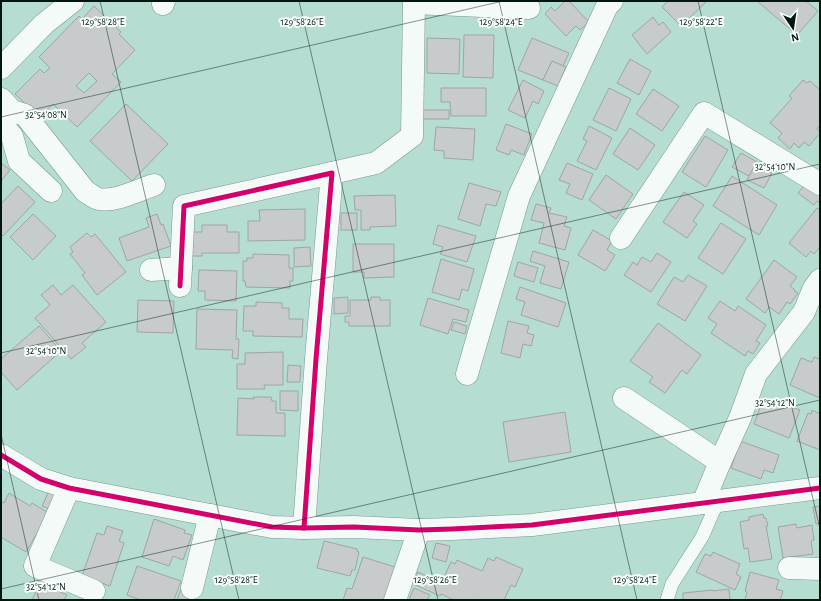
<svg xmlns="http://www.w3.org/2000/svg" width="821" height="601" viewBox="0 0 821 601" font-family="'Alegreya Sans',sans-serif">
<rect width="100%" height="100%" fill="#b5ddd1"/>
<g fill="#c7cbcb" stroke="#9ea6a5" fill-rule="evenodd">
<path d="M565,1H569L589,22L580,30L576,26L566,36L545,14L551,7L555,11Z"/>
<path d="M668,1H705L706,2L681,26L662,7Z"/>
<path d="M757,1H806L818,11L797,35Z"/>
<path d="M94,6L121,32L119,34L135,50L112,74L121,82L77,127L53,104L39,117L15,94L40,69L44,73L50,68L39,57L79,16L82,19ZM89,73L97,81L84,93L76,86Z"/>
<path d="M653,17L659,25L663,22L671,32L647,54L632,35Z"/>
<path d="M464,35H494L493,78L463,77Z"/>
<path d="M427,38L460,39L459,74L427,73Z"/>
<path d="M532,38L569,53L563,66L552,61L543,80L518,70Z"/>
<path d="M630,59L651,71L639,95L617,83Z"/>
<path d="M552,61L566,67L558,86L543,80Z"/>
<path d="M523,80L544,91L538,104L533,101L525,118L508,110Z"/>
<path d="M803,80L807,83L810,81L820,90V125L817,129L820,132V133L809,146L804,142L799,148L794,143L790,149L778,138L782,133L770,123L792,98L789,96Z"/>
<path d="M441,88H486V116H451L450,102H441Z"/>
<path d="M609,88L631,99L616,131L593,120Z"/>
<path d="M653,89L679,106L662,131L636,114Z"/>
<path d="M126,104L168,144L132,181L90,141Z"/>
<rect x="422" y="110" width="27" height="9"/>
<path d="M506,124L532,134L524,155L511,150L509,155L496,150Z"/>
<path d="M589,126L612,138L596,170L577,161L587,141L583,139Z"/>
<path d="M436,127L475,129L473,160L444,158V151L434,150Z"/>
<path d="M630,128L655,145L638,170L613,154Z"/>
<path d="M705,136L728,150L706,187L682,172Z"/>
<path d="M741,153L757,162L749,176L732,167Z"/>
<path d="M1,163L10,170L1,181Z"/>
<path d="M567,163L593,174L582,200L566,193L570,184L559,180Z"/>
<path d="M755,165L772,173L764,188L747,180Z"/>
<path d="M606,175L633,194L616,219L589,200Z"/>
<path d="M732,176L777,205L759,235L713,206Z"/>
<path d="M469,183L501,192L496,206L486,204L480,226L458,219Z"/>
<path d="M806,183L820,194V204L817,201L814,205L798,193Z"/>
<path d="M18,186L35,202L3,236L1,234V204Z"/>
<path d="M684,192L704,205L693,221L697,224L687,238L663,222Z"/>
<path d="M395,195L396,226L370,227V230H361V210H355L354,196Z"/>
<path d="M536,204L551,208L549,213L567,217L564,226L571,228L565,250L539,243L544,223L531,220Z"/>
<path d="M817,208L820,210V247L814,254L811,251L806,257L789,243Z"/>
<path d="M305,209V240L248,241V221H260L259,210Z"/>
<rect x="341" y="213" width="16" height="17"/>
<path d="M33,214L56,236L33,260L10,237Z"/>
<path d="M157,214L161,225L163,224L171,246L127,261L119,238L149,227L146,218Z"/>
<path d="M721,223L746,239L723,274L698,258Z"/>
<path d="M202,225H227V232H239V253H202V256H192V232H202Z"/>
<path d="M438,225L476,236L467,262L440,254L443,247L433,244Z"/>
<path d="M593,230L612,241L607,250L615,255L605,271L578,255Z"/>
<path d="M87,233L91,237L95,234L126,272L97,295L82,275L85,273L70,254L73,252L70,247Z"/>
<path d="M353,244H394V277L364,278V272H353Z"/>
<path d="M310,247L311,266L294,267V248Z"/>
<path d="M533,251L569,262L561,289L540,283L545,266L530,261Z"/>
<path d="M657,253L671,262L651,292L624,275L633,262L637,265L642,257L651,262Z"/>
<path d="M253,254L289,255V268H293V281H290V288L246,287L245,281H243V261H247V258H253Z"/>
<path d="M441,259L474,269L468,291L462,289L459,300L432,292Z"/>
<path d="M774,260L797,277L790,286L795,290L794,291L798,293L790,304L787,302L779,314L769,307L765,313L746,299Z"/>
<path d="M518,262L538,268L534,282L514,276Z"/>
<path d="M199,270L237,271L236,301L205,300V291H198Z"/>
<path d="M688,275L707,286L685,321L657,304L674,277L683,282Z"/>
<path d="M53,285L61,295L73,285L106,322L82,343L86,347L71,359L35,318L50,305L41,295Z"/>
<path d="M520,287L566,303L558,327L521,315L525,302L516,299Z"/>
<path d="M348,297V313L334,314V298Z"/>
<path d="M371,297H380V300H390V326H349V322H345V316H350V300H371Z"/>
<path d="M428,298L469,310L466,322L453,319L448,334L420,325Z"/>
<path d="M138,300L174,301L173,333L137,332Z"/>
<path d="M720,301L735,311L738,306L766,325L756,341L760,343L753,354L748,351L745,356L711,333L717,324L708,318Z"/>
<path d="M256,302L282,303V308H289V319H303L302,337L253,336V331H243L244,306H256Z"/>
<path d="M197,309L237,310L236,339H239L238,359L232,358L233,350L196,349Z"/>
<path d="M508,321L529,326L527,333L534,335L531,346L523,344L520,358L501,353Z"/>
<path d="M454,322L467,326L465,334L451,330Z"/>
<path d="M658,323L701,355L687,374L682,370L665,393L649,382L653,377L630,361Z"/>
<path d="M39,326L61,351L17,390L1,372V359Z"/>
<path d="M283,352V385H264L265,389H237V364H245V353Z"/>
<path d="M814,357L820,359V398L790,385L801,358L812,362Z"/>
<path d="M288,365L301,366L300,382H287Z"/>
<path d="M280,391H298V411L280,410Z"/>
<path d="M253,397H271L272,401H276V413H285V436L237,435L238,398L254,399Z"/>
<path d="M764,397L800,410L789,438L754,424Z"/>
<path d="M812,410L820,414V450L797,441L808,413L811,414Z"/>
<path d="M565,412L571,452L509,462L503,422Z"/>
<path d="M740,441L779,455L773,473L764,470L761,479L731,468Z"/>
<path d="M49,491L57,495L50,509L42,506Z"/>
<path d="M9,493L30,506L32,503L49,513L26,552L1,537V501L4,503Z"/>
<path d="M820,506V523L816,524L813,507Z"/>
<path d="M763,514L764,518H766L768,526H766L772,559L750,562L748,548L744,549L740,522L749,520V517Z"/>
<path d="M154,519L185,530L184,533L192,535L183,560L173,556L169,566L142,557Z"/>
<path d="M796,524L797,528L812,525L814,540L811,541L813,554L783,558L778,527Z"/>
<path d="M107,526L123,531L119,541L124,543L110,586L82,576L97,533L104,535Z"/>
<path d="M324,541L357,549V551L359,552L355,570H352L350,576L317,568Z"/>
<path d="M436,543L450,546L446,562L432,558Z"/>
<path d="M713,552L740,564L736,574L741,577L735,590L696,572L705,554L711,556Z"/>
<path d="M363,557L395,567L384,600H343L347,588L352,589Z"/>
<path d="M496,557L523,569L515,587L511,585L504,600H476L474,599L473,600H454L441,594L440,596L413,584L418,572L445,584L449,577L445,575L451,562L455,564L457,560L482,571L488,558L494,561Z"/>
<path d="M137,566L181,581L174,600H141L127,595Z"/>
<path d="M750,572L779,580L776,589L783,591L780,600H745L747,592L745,591Z"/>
<path d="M40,583L67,595L64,600H32Z"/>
<path d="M414,588L430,595L427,600H409Z"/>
<path d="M181,589L190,592L187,600H177Z"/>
<path d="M729,589L730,600H683V593L713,590V591Z"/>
</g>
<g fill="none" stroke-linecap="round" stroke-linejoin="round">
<defs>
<path id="service" d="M667,600L672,584L702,537L718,501"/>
<g id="minor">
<path d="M163,4L164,1"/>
<path d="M1,68L44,24L73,1"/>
<path d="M1,99L12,111L25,115L85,191C90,194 94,198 99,199C116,202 138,190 154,185"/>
<path d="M1,123L12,136L19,161L51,191"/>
<path d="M332,173L376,163L412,136L414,3L529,8"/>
<path d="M621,238L704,113L820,184"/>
<path d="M151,270L181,268"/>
<path d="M180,286L184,206L332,173L316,359L304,528"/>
<path d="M467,374L519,196L607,6L612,1"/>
<path d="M624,398L720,462"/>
<path d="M1,455L41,479L69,488L272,527L304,528L354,527L419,530L452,529L532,525L820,488"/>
<path d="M69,488L35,566L94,591"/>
<path d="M703,503L720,462L740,418L756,374L804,312L814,288L820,280"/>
<path d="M789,568L820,569"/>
<path d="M192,588L210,515"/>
<path d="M395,600L419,530"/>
</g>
</defs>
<use href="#service" stroke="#789990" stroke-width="14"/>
<use href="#minor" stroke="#789990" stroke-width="23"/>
<use href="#service" stroke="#f4faf8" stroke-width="13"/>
<use href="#minor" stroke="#f4faf8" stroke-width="22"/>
<defs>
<g id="cycleway">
<path d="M180,286L184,206L332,173L316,359L304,528"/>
<path d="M1,455L41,479L69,488L272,527L304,528L354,527L419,530L452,529L532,525L820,488"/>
</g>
</defs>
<use href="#cycleway" stroke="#f8fffd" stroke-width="8"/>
<use href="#cycleway" stroke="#d6006c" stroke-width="5"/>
</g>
<path fill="none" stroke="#001710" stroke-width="1" stroke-opacity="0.45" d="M100,1L239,600M299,1L438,600M499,1L637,600M698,1L820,529M1,117L503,1M1,353L820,164M1,434L39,600M1,589L820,400"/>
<g font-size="10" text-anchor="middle" fill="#001710" stroke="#f8fffd" stroke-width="4" stroke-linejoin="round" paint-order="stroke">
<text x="103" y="25">129°58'28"E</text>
<text x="302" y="25">129°58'26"E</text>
<text x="501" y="25">129°58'24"E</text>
<text x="701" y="25">129°58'22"E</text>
<text x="46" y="118">32°54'08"N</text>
<text x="775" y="170">32°54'10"N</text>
<text x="46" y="354">32°54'10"N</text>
<text x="775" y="406">32°54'12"N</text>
<text x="236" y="583">129°58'28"E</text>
<text x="435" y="583">129°58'26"E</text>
<text x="635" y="583">129°58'24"E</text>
<text x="46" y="590">32°54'12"N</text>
</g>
<rect width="821" height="601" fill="none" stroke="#001710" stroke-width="4"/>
<g transform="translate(793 28) rotate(167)" stroke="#f8fffd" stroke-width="3" paint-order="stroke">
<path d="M0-3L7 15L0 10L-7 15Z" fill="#001710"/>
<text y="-6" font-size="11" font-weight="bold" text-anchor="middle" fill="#001710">N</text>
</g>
</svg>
